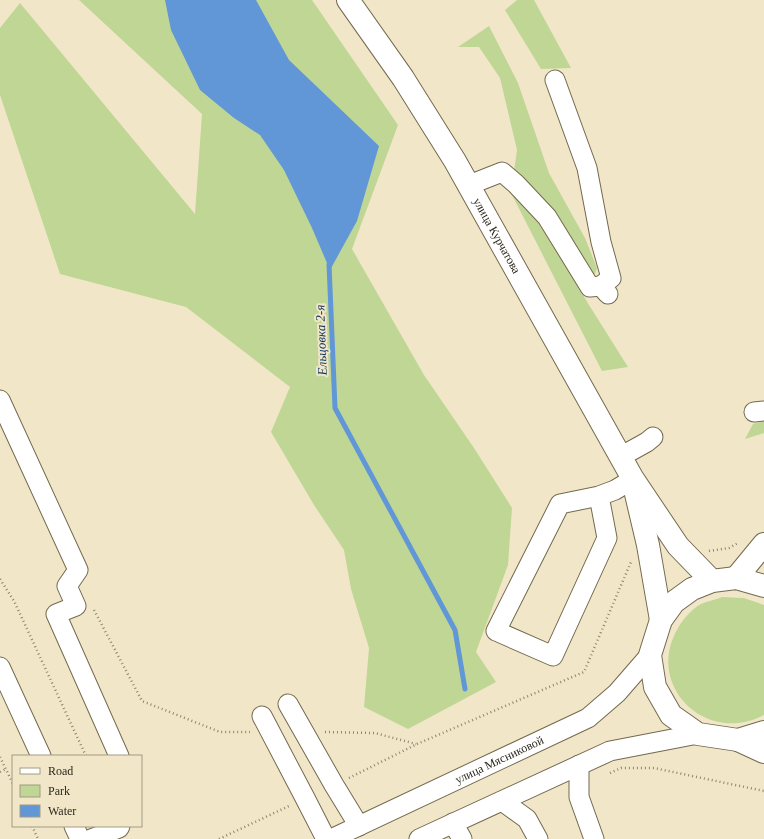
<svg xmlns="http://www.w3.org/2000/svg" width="764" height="839" viewBox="0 0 764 839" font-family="Georgia,serif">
<rect width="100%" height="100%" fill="#f1e7c8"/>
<g fill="#c0d695">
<path d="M79,0H312L398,125L352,249L424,375L474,448L512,508L508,565L476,652L496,682L408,729L364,707L369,648L351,589L344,550L314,505L271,432L290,387L186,307L60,274L0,95V28L20,3L195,214L202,114Z"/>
<path d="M517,0H534L571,68L541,69L505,10Z"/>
<path d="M489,26L518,83L549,173L585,238L597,268L595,274L590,275L514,171L517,150L500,78L479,47H458Z"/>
<path d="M508,187L537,216L589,305L628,367L602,371Z"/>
<path d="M764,421V433L745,439L753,424Z"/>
<path d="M722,597L744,598L764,605V715C706,746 644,685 678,628C683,619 692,609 701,604C708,601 715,600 722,597Z"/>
</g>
<path fill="#6197d7" d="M165,0H256L289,60L379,146L357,221L330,270L312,228L284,170L260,135L234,118L200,90L171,30Z"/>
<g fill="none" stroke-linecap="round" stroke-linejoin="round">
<path stroke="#6197d7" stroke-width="5" d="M329,264L335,408L455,630L465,689"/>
<defs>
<g id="minor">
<path d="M555,80L587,168L601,242L611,278L601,286"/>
<path d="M469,185L502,172L516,184L547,217L590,287L601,286L608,294"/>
<path d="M0,400L78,570L67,586L76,606L56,614L119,756"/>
<path d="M754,412L764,411"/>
<path d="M620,457L647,442L653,437"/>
<path d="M599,496L560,504L496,631L553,656L607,538L599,496L615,490L633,479"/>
<path d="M0,667L41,756"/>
<path d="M288,704L334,785L359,826"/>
<path d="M262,716L305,798L326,839"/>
<path d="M579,765V797L594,839"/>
<path d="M502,801L527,819L538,839"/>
<path d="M453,823L462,839"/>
<path d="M74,826L80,839"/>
<path d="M91,839L119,828L120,826"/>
<path id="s1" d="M331,839L588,718L617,693L650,655"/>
<path d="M419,839L610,751L698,734"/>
</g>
<g id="major">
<path id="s2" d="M348,0L403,78L455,161L633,479L678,546L712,581"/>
<path d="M636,494L648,545L661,620"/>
<path d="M736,578L764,544"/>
<path d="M764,586L736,578L712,581L692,589L674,602L661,620L650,655L655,687L671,715L698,734L738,740L764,732"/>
<path d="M738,740L764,752"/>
</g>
</defs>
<use href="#minor" stroke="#73694e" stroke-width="21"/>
<use href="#major" stroke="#73694e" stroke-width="24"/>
<g stroke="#8d8671" stroke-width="2.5" stroke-dasharray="1 3" stroke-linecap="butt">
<path d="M709,551L729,548L738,543"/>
<path d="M0,579L14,601L86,756"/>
<path d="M94,610L142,701L220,732H250"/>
<path d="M325,732L375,733L416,744"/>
<path d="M0,757L13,784"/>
<path d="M0,772L6,769"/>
<path d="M610,773L621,768H654L764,791"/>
<path d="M349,778L417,744L584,672L631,562"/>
<path d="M32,826L38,839"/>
<path d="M219,839L289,806"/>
</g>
<use href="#minor" stroke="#fff" stroke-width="19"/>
<use href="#major" stroke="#fff" stroke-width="22"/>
</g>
<g text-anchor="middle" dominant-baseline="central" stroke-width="4" stroke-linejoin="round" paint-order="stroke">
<g font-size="12" fill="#2c281d" stroke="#f1e7c8">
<text stroke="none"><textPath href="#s2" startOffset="279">улица Курчатова</textPath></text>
<text stroke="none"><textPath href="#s1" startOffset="186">улица Мясниковой</textPath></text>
</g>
<g font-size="13" font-style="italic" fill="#113761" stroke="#f1e7c8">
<text transform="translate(321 340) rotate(-92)">Ельцовка 2-я</text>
</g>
</g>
<rect x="12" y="755" width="130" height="72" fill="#f1e7c8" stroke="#a29b84"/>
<rect x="20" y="768" width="20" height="6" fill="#ffffff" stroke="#a29b84"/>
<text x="48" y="775" font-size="12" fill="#2c281d">Road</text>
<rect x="20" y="785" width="20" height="12" fill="#c0d695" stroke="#a29b84"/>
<text x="48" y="795" font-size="12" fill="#2c281d">Park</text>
<rect x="20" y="805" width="20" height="12" fill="#6197d7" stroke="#a29b84"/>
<text x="48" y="815" font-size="12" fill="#2c281d">Water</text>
</svg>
